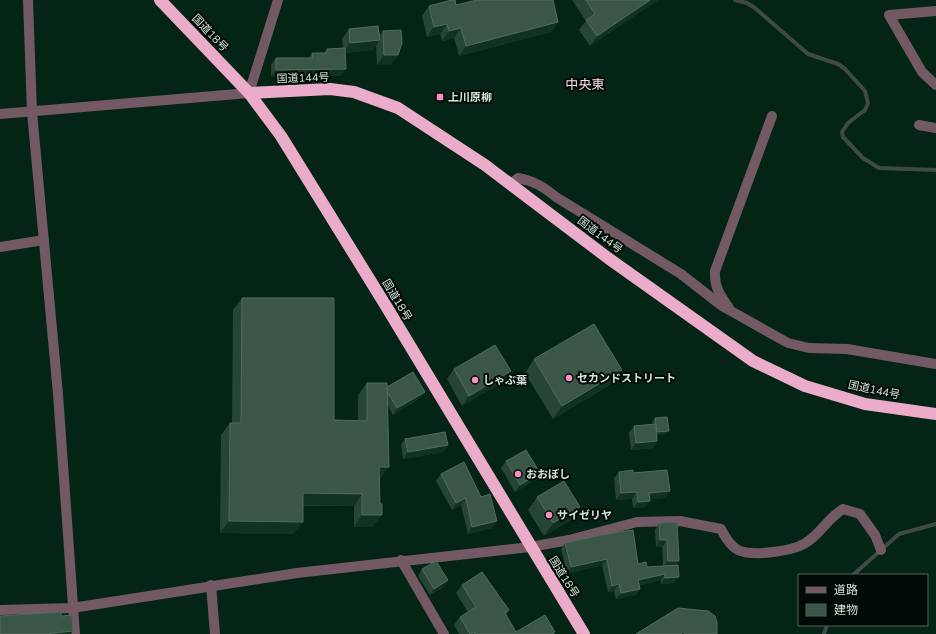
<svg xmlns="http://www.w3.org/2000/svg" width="936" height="634" viewBox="0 0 936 634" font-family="'Nunito Sans','Noto Sans JP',sans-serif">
<rect width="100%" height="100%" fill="#042415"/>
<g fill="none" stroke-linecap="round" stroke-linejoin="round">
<g stroke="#3f4a42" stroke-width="4">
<path d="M735,0L747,3L755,8L808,54L838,64L845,69L865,91L868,103L865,110L848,123L842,132L843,137L863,158L879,168L936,170"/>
<path d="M853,575L899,534L936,524"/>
<path d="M824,634L827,625"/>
</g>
<g stroke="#725964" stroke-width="10">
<path d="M28,0L32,112L58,394L75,634"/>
<path d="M936,11L889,15L922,72L936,85"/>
<path d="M0,114L249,93L278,0"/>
<path d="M919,125L936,128"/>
<path d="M511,184L518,178C534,181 544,187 556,197L681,274L722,306L788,343L809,348L847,349L936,364"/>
<path d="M0,247L44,240"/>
<path d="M729,308C720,295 714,287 715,271L772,116"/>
<path d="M401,560L444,634"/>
<path d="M211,585L215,634"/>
<path d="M0,610L72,608L297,573L530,547L569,540L637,522L680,521L721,529C725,537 730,546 738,550C752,557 795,551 807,542C821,533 827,519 843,509L860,514L875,535L881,550"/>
</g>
<g stroke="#eaacc8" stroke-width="12">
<path d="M160,0L249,93L281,136L386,306L584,634"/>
<path d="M249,93L330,89L354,92L398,108L485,165L608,258L753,361L805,386L865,404L936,414"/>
</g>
</g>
<g fill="#274535">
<path d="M572,0H658L590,46L579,30L586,21Z"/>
<path d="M456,5L558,22L551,32L459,56L454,38L442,41L440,34L427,37L422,16L429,6Z"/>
<path d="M349,29L379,36L383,31L391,65H377L376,45L373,50L345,53L341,76H271V65L276,58H309L312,53H324L327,49L343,48L342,39Z"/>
<path d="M242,298L334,420L358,421V395L367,383L387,387L425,392L420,398L393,415L388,406L380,479H379L373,527H354V506H303L294,534L220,533L221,435L230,423H232L233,310Z"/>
<path d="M534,359L613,383L553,419L525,373Z"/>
<path d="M454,369L504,381L462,406L447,379Z"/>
<path d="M655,418L666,434L657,435V441L653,448L631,450L629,433L634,426L653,424L652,422Z"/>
<path d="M405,439L448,445L443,452L403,459L401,445Z"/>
<path d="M506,461L540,473L535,480L515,492L501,468Z"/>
<path d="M619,472L633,473L670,491L665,498L650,499V501L645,507L633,508L632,499L616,500L614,478Z"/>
<path d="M441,474L481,497L492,528L468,534L461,505L452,510L436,481Z"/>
<path d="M537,497L571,520L544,536L528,510Z"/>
<path d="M659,523L679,561L676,565L674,583L661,584V580L639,585L640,589L636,595L616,599L614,591L608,592L602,565L567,574L561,549L565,543L647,567L663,566L662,547H656L655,530Z"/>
<path d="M422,569L448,580L443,587L430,595L418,576Z"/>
<path d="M462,585L509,610L506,615L516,632H555L554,634H459L454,625L460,617L468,612L456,593Z"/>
</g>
<g fill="#113121">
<path d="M650,0H658L590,46L597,36Z"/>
<path d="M558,22L551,32L459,56L466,46Z"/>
<path d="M447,24L440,34L427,37L434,27Z"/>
<path d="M461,28L454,38L442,41L449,31Z"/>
<path d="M380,40L373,50L343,53L350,43Z"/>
<path d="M384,55H398L391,65H377Z"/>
<path d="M346,69L341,76H271L276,70Z"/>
<path d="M622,370L613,383L553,419L562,406Z"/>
<path d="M511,371L504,381L462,406L469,396Z"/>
<path d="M425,392L420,398L393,415L397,408Z"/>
<path d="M669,431L666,434L654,435L656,432Z"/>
<path d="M657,441L653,448L631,450L636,443Z"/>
<path d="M448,445L443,452L403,459L408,452Z"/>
<path d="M379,467H389L380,479L370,480Z"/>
<path d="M540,473L535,480L515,492L520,485Z"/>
<path d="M670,491L665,498L645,500L649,493Z"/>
<path d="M637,492L632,499L616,500L621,493Z"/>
<path d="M303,493L362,494L354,506L295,505Z"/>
<path d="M466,498L461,505L452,510L456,503Z"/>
<path d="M650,501L645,507L633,508L638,502Z"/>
<path d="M580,507L571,520L544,536L553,523Z"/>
<path d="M362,515H382L373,527H354Z"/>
<path d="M229,521L303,522L294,534L220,533Z"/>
<path d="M497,521L492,528L468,534L472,527Z"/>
<path d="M660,540H667L662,547H656Z"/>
<path d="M607,559L602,565L567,574L571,567Z"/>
<path d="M668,561H679L675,568H663Z"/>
<path d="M665,574L661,580L634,587L638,580Z"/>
<path d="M679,577L674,583L661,584L665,578Z"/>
<path d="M448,580L443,587L430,595L434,589Z"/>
<path d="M619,584L614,591L608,592L612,586Z"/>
<path d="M640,589L636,595L616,599L621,593Z"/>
<path d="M73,631L71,634H46Z"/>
</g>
<g fill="#395647" stroke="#516c5e">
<path d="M452,0H455L456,5L477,0H553L558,22L466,46L461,28L449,31L447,24L434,27L429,6Z"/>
<path d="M586,0H650L597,36L586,20L595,14Z"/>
<path d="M378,26L380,40L350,43L349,29Z"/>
<path d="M401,30L402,43L398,55H384L383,31Z"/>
<path d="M345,48L346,69L276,70V58H313L312,53H327V49Z"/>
<path d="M242,298H334V420L367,421V383H387L389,467H379L380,504H382V515H362V494L303,493V522L229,521L230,423H241Z"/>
<path d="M594,324L622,370L562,406L534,359Z"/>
<path d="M495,345L511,371L469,396L454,369Z"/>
<path d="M413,372L425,392L397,408L387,391V387Z"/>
<path d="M667,417L669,431L657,432L655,418Z"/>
<path d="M656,424L657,441L636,443L634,426Z"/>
<path d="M445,432L448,445L408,452L405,439Z"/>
<path d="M526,450L540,473L520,485L506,461Z"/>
<path d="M464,462L481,497L490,494L497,521L472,527L466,498L456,503L441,474Z"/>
<path d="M633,470V473L667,470L670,491L649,493L650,501L638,502L637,492L621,493L619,472Z"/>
<path d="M564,481L580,507L553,523L537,497Z"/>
<path d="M677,522L679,561H668L667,540H660L659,523Z"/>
<path d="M633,530L638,564L646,562L647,567L678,565L679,577L665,578V574L638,580L640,589L621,593L619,584L612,586L607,559L571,567L565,543L601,535Z"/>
<path d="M436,561L448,580L434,589L422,569Z"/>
<path d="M482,572L509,610L505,613L516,632L545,615L555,632L552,634H475L474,632L470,634L460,617L476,607L462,585Z"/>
<path d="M678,608L708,611L715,616L717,622V634H685L683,632L681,634H636Z"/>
<path d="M61,612V616L72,615L73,631L46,634H0V616Z"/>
</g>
<g fill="#fb8fc4" stroke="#010a05" stroke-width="1.5">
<rect x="436" y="93" width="8" height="8" rx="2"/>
<circle cx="569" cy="378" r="4"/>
<circle cx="475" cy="380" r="4"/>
<circle cx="518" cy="474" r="4"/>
<circle cx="549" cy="515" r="4"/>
</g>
<g text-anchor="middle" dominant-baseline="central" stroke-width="4" stroke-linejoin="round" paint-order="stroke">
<g font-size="11" fill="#d2e4d9" stroke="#010a05">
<text transform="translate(210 33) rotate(46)">国道18号</text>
<text transform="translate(303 78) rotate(-2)">国道144号</text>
<text transform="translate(600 235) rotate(37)">国道144号</text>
<text transform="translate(397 300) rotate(59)">国道18号</text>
<text transform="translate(874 390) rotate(12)">国道144号</text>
<text transform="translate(564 577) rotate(58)">国道18号</text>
</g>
<g font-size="11" font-weight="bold" fill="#d2e4d9" stroke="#010a05" text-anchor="start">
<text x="448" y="97">上川原柳</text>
<text x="577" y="378">セカンドストリート</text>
<text x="483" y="380">しゃぶ葉</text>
<text x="526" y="474">おおぼし</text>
<text x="557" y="515">サイゼリヤ</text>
</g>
<g font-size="13" fill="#fbdae8" stroke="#010a05">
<text x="585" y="85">中央東</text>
</g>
</g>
<rect x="798" y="574" width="130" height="52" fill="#010a05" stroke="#55615a"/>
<rect x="806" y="587" width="20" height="6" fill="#725964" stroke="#55615a"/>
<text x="834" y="594" font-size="12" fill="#d2e4d9">道路</text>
<rect x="806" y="604" width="20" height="12" fill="#395647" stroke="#55615a"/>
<text x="834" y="614" font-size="12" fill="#d2e4d9">建物</text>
</svg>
